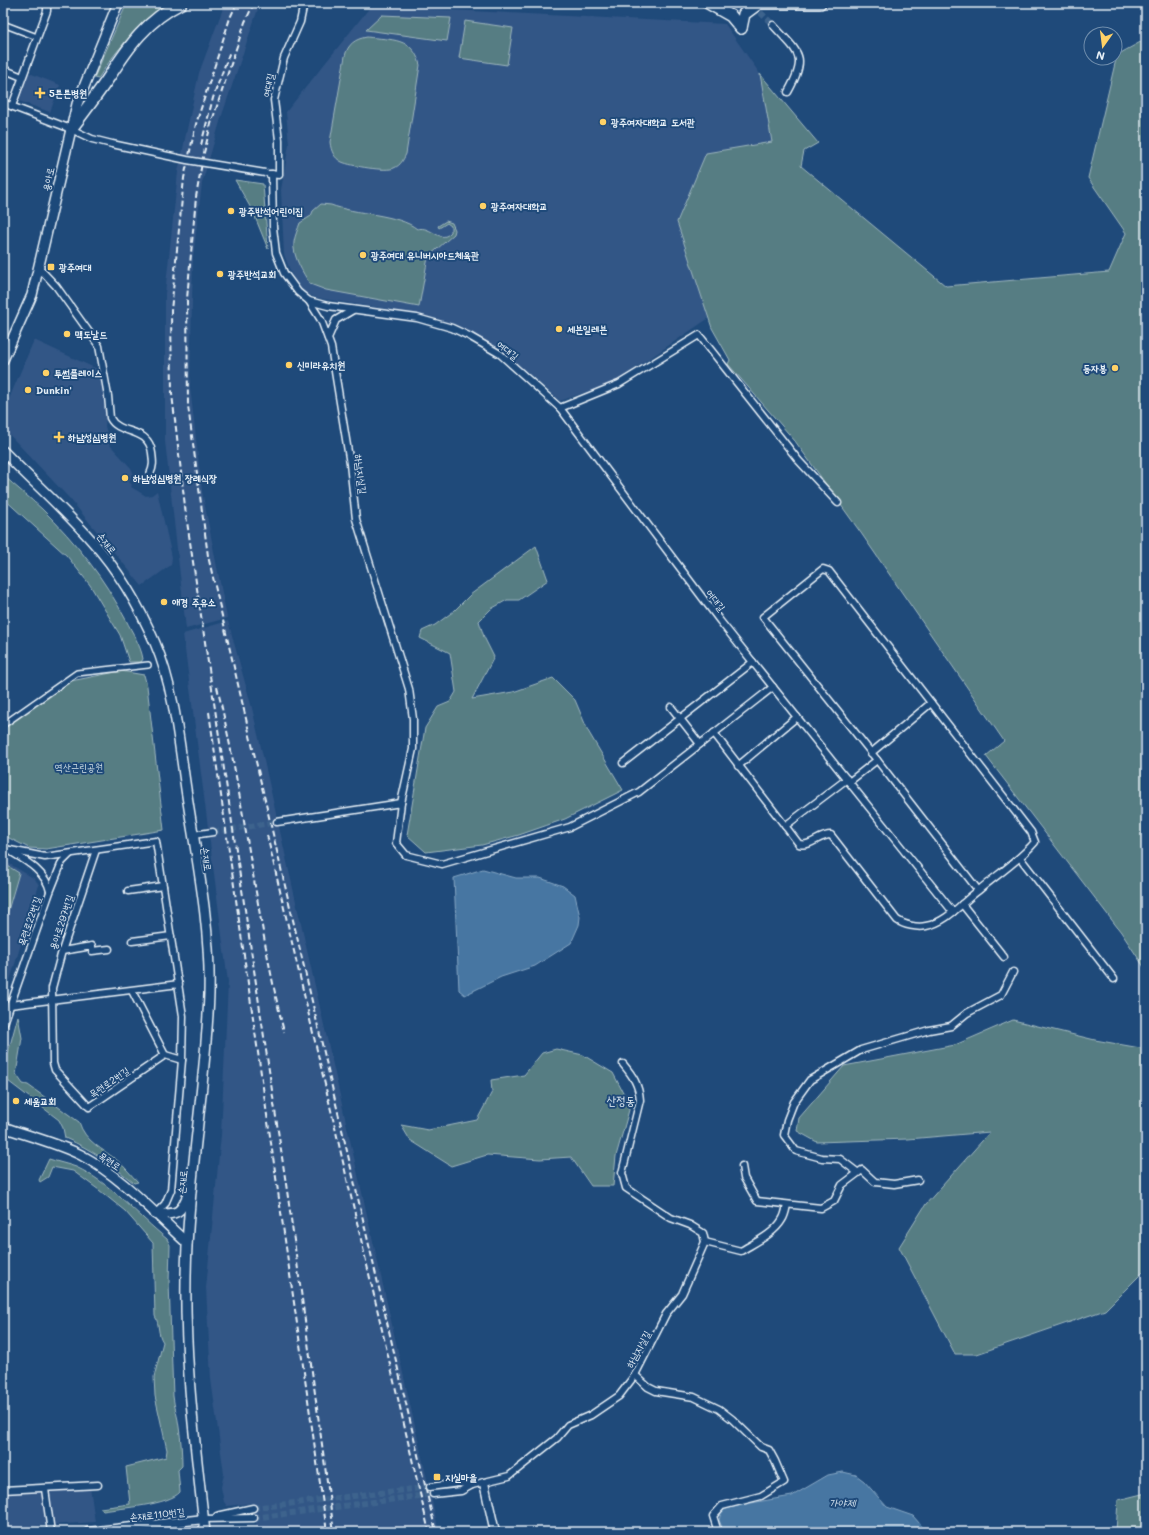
<svg xmlns="http://www.w3.org/2000/svg" width="1149" height="1535" viewBox="0 0 1149 1535" font-family="Mali,'Poor Story',sans-serif">
<rect width="100%" height="100%" fill="#1f4a7a"/>
<filter id="ink" filterUnits="userSpaceOnUse"><feTurbulence type="fractalNoise" baseFrequency=".025" numOctaves="2"/><feDisplacementMap in="SourceGraphic" scale="8" xChannelSelector="R" yChannelSelector="G"/><feConvolveMatrix kernelMatrix="1 2 1 2 8 2 1 2 1" color-interpolation-filters="sRGB"/></filter>
<g filter="url(#ink)">
<g fill="#325686">
<path d="M225,3H260L222,115L202,183L193,258L190,387L202,491L227,618L186,629L165,441V294L178,172L199,73Z"/>
<path d="M371,6L725,24L760,74L772,142L706,153L677,222L709,318L615,382L560,401L503,351L470,332L445,321L418,314L317,298L307,294L298,286L291,273L284,254L281,190L289,144L286,112Z"/>
<path d="M29,73L60,85L50,112L19,101Z"/>
<path d="M34,340L99,370L106,415L105,426L110,445L131,468L133,472L129,482L132,485L131,487L146,496L152,495L157,491L172,557L171,565L142,586L70,499L3,428V413Z"/>
<path d="M228,621L252,708L439,1532H236L257,1529L253,1503L227,1506L224,1502L221,1487L224,1474L211,1379L206,1288L221,1135L228,982L183,634Z"/>
<path d="M3,860L35,879L39,885L4,1000Z"/>
<path d="M90,1487L95,1522L3,1528V1494Z"/>
</g>
<g fill="#567d83" stroke="#9fb7be">
<path d="M127,3H179C139,26 122,40 98,79L94,78Z"/>
<path d="M382,15L451,18L447,41L366,30Z"/>
<path d="M465,21L513,28L507,65L459,58Z"/>
<path d="M367,37C391,40 413,37 420,65L406,154C403,160 401,165 394,168C387,172 351,166 342,162C334,158 331,151 330,142L345,56C348,44 355,39 367,37Z"/>
<path d="M1146,39V970L1121,932L986,756L1004,741L861,533L795,441L728,364L730,360L712,328L677,222L706,153L772,142L760,74L818,143L804,151L801,166L946,286L1109,272L1126,233L1088,178L1117,55Z"/>
<path d="M235,180L263,184L268,249L253,212Z"/>
<path d="M321,204L331,205C354,214 399,214 417,229C432,225 440,245 451,232V226L447,223L439,228L438,226L446,221L452,223L455,230L454,234L428,257L419,307L326,290L310,284C303,273 292,255 294,242C295,235 298,229 300,223L311,216L313,211Z"/>
<path d="M3,475C16,487 29,497 42,509C76,542 104,578 126,620C132,632 141,646 143,659L141,662H129L120,635L90,585L67,556L3,498Z"/>
<path d="M536,546L548,580L519,600H507L491,609L479,621L484,637L494,657L472,699L513,692L553,678L575,700L588,731L623,790L565,819L519,835L482,845L426,852L407,835L425,728L438,707L450,702L456,692L450,653L420,638L422,631L435,625L454,611L470,595Z"/>
<path d="M121,671L144,675L147,686L164,830L46,849L29,848L3,835V729L47,696L71,681Z"/>
<path d="M3,863L19,873L7,914L3,912Z"/>
<path d="M18,1016L22,1038L16,1074L23,1084L28,1085L79,1122C85,1142 103,1149 118,1161C125,1167 131,1175 138,1182L134,1183C109,1163 95,1151 65,1138L63,1128L59,1120L4,1078L3,1071Z"/>
<path d="M1013,1020L1095,1040L1146,1049V1269L1105,1310L977,1354H955L899,1247L926,1204L990,1132L908,1139L817,1142L797,1131L799,1118L844,1066L955,1045Z"/>
<path d="M556,1049L583,1055L613,1073L625,1096L629,1110L616,1156L613,1186H591L571,1157L540,1159L487,1155L451,1166L410,1140L401,1125L428,1130L477,1120L492,1092L491,1080L524,1075L542,1053Z"/>
<path d="M49,1159C58,1162 68,1164 76,1167C111,1183 137,1215 167,1239L170,1245L169,1282L173,1396C174,1407 178,1416 179,1427C181,1440 182,1453 182,1466L178,1470L180,1492C169,1505 121,1508 103,1511L100,1508L130,1504L126,1467L166,1457L167,1450L155,1396L154,1377L163,1342C157,1333 160,1325 155,1316L153,1243L125,1211L99,1190L73,1171L52,1167L48,1177L40,1182L39,1180Z"/>
<path d="M1146,1493V1532H1116L1118,1500Z"/>
</g>
<g fill="#4676a2" stroke="#87a7c4">
<path d="M483,869L516,878H540L563,886L575,895L580,917L579,925L571,943L535,966L501,977L465,995L459,990L454,878Z"/>
<path d="M843,1472L856,1475L864,1481L887,1507L913,1516L927,1532H724L719,1520L722,1510L745,1504L792,1496L828,1475Z"/>
</g>
<g fill="none" stroke-linecap="round" stroke-linejoin="round">
<g stroke="#3d638d" stroke-width="6" stroke-dasharray="6 3" stroke-linecap="butt">
<path d="M754,6L773,25"/>
<path d="M213,832L277,822"/>
<path d="M253,1508L430,1487"/>
<path d="M254,1518L433,1494"/>
</g>
<defs>
<g id="pedestrian">
<path d="M3,24L37,37"/>
<path d="M3,725L77,673L148,665"/>
</g>
<g id="minor">
<path d="M773,25C798,53 809,55 788,92"/>
<path d="M3,69L22,77"/>
<path d="M3,103L71,129L92,139L112,144"/>
<path d="M12,106L47,11V3"/>
<path d="M269,174L279,175V140L274,100L284,58L300,22L304,3"/>
<path d="M272,174L273,227L276,253L284,273L298,292L309,301L328,306L417,318L452,328L469,336L500,354L560,408L720,621L953,912"/>
<path d="M39,268L56,286L99,346L108,396L110,418C119,436 149,426 152,453C153,461 154,466 150,474"/>
<path d="M309,301L321,320L331,347L350,464L356,519L409,689L413,719V749L401,803L396,843L406,855L442,864L570,827L639,792L773,687"/>
<path d="M328,338L336,320L353,310"/>
<path d="M560,408L619,384L699,335L799,461L838,503"/>
<path d="M671,707L700,744"/>
<path d="M714,733L799,844C812,847 818,835 831,835L897,920C904,925 917,928 926,926C948,922 962,902 979,890C998,874 1019,861 1035,842L1031,832L829,571L823,569L763,617L877,760L849,782"/>
<path d="M871,753L931,703"/>
<path d="M877,760L978,890"/>
<path d="M623,763L753,662"/>
<path d="M738,766L797,717"/>
<path d="M277,822L401,803"/>
<path d="M785,826L847,779"/>
<path d="M193,835L213,832"/>
<path d="M5,849L45,857L156,841L183,1016L182,1060L171,1190L165,1204L155,1214"/>
<path d="M96,850L62,951L52,988L53,1063L55,1070L89,1107L165,1055"/>
<path d="M13,853C28,862 46,873 50,891"/>
<path d="M1021,859L1114,979"/>
<path d="M128,891L163,886"/>
<path d="M962,904L1004,957"/>
<path d="M132,941L171,936"/>
<path d="M62,951L92,946V951L109,949"/>
<path d="M132,991L165,1055"/>
<path d="M10,1005L179,984"/>
<path d="M3,1026L50,892L62,862L70,854"/>
<path d="M165,1055L182,1060"/>
<path d="M742,1166L744,1178L757,1201L821,1208L834,1201L842,1185L862,1170L875,1182L894,1184L918,1180"/>
<path d="M857,1172L840,1159L822,1158L796,1151L784,1135L787,1120L794,1102L810,1080L861,1050L929,1030L951,1026L967,1013L1001,995L1013,972"/>
<path d="M705,1242L741,1251C754,1243 774,1234 782,1220C785,1216 786,1210 787,1205"/>
<path d="M635,1375L648,1387L656,1391L694,1397L719,1409L732,1419L761,1447L769,1450L775,1461L784,1482L761,1496L722,1506L713,1516L718,1532"/>
<path d="M430,1487L459,1483L472,1485L509,1476L557,1438L568,1425L591,1415L619,1396L635,1375L666,1314L682,1294L705,1242L703,1233L690,1225L671,1218L626,1188L622,1173L640,1100C639,1085 633,1076 623,1064"/>
<path d="M45,1489L51,1532"/>
<path d="M3,1490L98,1485"/>
<path d="M433,1494L461,1491L472,1485"/>
<path d="M217,1516L253,1508"/>
<path d="M204,1519L254,1518"/>
</g>
<g id="tertiary">
<path d="M484,1483L495,1532"/>
<path d="M88,1532L204,1519"/>
</g>
<g id="secondary">
<path d="M3,360L32,295L77,104L118,3"/>
<path d="M3,451C32,481 64,509 92,541C118,570 140,608 155,643C174,687 179,742 186,789C196,856 211,926 209,994C206,1078 191,1162 187,1246C182,1342 194,1437 205,1532"/>
<path d="M3,1127C26,1135 60,1144 81,1155C122,1177 153,1212 187,1243"/>
<path d="M155,1214C176,1214 181,1215 188,1194"/>
</g>
<g id="trunk">
<path d="M708,3L731,16L741,28"/>
<path d="M749,3H820"/>
<path d="M741,28L744,14L759,3"/>
<path d="M71,129C84,112 97,95 109,77C129,46 147,20 181,3"/>
</g>
</defs>
<use href="#pedestrian" stroke="#e8f1f8" stroke-width="8"/>
<use href="#minor" stroke="#e8f1f8" stroke-width="9"/>
<use href="#tertiary" stroke="#e8f1f8" stroke-width="11"/>
<use href="#secondary" stroke="#e8f1f8" stroke-width="12"/>
<use href="#trunk" stroke="#e8f1f8" stroke-width="14"/>
<use href="#pedestrian" stroke="#1f4a7a" stroke-width="5"/>
<use href="#minor" stroke="#1f4a7a" stroke-width="6"/>
<use href="#tertiary" stroke="#1f4a7a" stroke-width="8"/>
<use href="#secondary" stroke="#1f4a7a" stroke-width="9"/>
<use href="#trunk" stroke="#1f4a7a" stroke-width="11"/>
<g stroke="#e8f1f8" stroke-width="2" stroke-dasharray="6 3" stroke-linecap="butt">
<path d="M237,3L230,18L196,124L184,178L171,311L172,394L186,515L289,1204L334,1532"/>
<path d="M254,3L245,22L211,124L203,157L196,197L187,299L188,406L208,556L436,1532"/>
<path d="M201,145L213,98L230,51"/>
<path d="M217,687C245,801 256,918 284,1032"/>
<path d="M209,712L327,1532"/>
<path d="M267,835L429,1532"/>
</g>
<defs>
<path id="minor-bridge" d="M112,144L187,160L265,173"/>
</defs>
<use href="#minor-bridge" stroke="#e8f1f8" stroke-width="9" stroke-linecap="butt"/>
<use href="#minor-bridge" stroke="#1f4a7a" stroke-width="6"/>
</g>
</g>
<g fill="#ffd166" stroke="#1f4a7a" stroke-width="1.5">
<path d="M38 87h4v4h4v4h-4v4h-4v-4h-4v-4h4z"/>
<circle cx="603" cy="122" r="4"/>
<circle cx="483" cy="206" r="4"/>
<circle cx="231" cy="211" r="4"/>
<circle cx="363" cy="255" r="4"/>
<rect x="47" y="263" width="8" height="8" rx="2"/>
<circle cx="220" cy="274" r="4"/>
<circle cx="559" cy="329" r="4"/>
<circle cx="67" cy="334" r="4"/>
<circle cx="289" cy="365" r="4"/>
<circle cx="1115" cy="368" r="4"/>
<circle cx="46" cy="373" r="4"/>
<circle cx="28" cy="390" r="4"/>
<path d="M57 431h4v4h4v4h-4v4h-4v-4h-4v-4h4z"/>
<circle cx="125" cy="478" r="4"/>
<circle cx="164" cy="602" r="4"/>
<circle cx="16" cy="1101" r="4"/>
<rect x="433" y="1473" width="8" height="8" rx="2"/>
</g>
<g text-anchor="middle" dominant-baseline="central" stroke-width="4" stroke-linejoin="round" paint-order="stroke">
<g font-size="10" fill="#e8f1f8" stroke="#1f4a7a">
<text transform="translate(268 85) rotate(-77)">여대길</text>
<text transform="translate(48 179) rotate(-78)">용아로</text>
<text transform="translate(508 350) rotate(38)">여대길</text>
<text transform="translate(361 474) rotate(83)">하남지실길</text>
<text transform="translate(107 543) rotate(52)">손재로</text>
<text transform="translate(716 600) rotate(53)">여대길</text>
<text transform="translate(207 859) rotate(82)">손재로</text>
<text transform="translate(29 921) rotate(-71)">목련로22번길</text>
<text transform="translate(61 922) rotate(-72)">용아로297번길</text>
<text transform="translate(109 1082) rotate(-34)">목련로2번길</text>
<text transform="translate(110 1161) rotate(34)">목련로</text>
<text transform="translate(182 1182) rotate(-84)">손재로</text>
<text transform="translate(638 1349) rotate(-62)">하남지실길</text>
<text transform="translate(157 1514) rotate(-6)">손재로110번길</text>
</g>
<g font-size="10" font-weight="bold" fill="#e8f1f8" stroke="#1f4a7a" text-anchor="start">
<text x="49" y="93">5튼튼병원</text>
<text x="611" y="122">광주여자대학교 도서관</text>
<text x="491" y="206">광주여자대학교</text>
<text x="239" y="211">광주반석어린이집</text>
<text x="371" y="255">광주여대 유니버시아드체육관</text>
<text x="59" y="267">광주여대</text>
<text x="228" y="274">광주반석교회</text>
<text x="567" y="329">세븐일레븐</text>
<text x="75" y="334">맥도날드</text>
<text x="297" y="365">신미라유치원</text>
<text x="1107" y="368" text-anchor="end">동자봉</text>
<text x="54" y="373">투썸플레이스</text>
<text x="36" y="390">Dunkin'</text>
<text x="68" y="437">하남성심병원</text>
<text x="133" y="478">하남성심병원 장례식장</text>
<text x="172" y="602">애경 주유소</text>
<text x="24" y="1101">세움교회</text>
<text x="445" y="1477">지실마을</text>
</g>
<g font-size="10" fill="#d2e0e6" stroke="#1f4a7a">
<text x="79" y="767">역산근린공원</text>
</g>
<g font-size="11" font-style="italic" fill="#d0dfeb" stroke="#1f4a7a">
<text x="842" y="1502">가야제</text>
</g>
<g font-size="12" fill="#e8f1f8" stroke="#1f4a7a">
<text x="621" y="1100">산정동</text>
</g>
</g>
<rect width="1149" height="1535" fill="none" stroke="#1f4a7a" stroke-width="16"/>
<rect x="8" y="8" width="1133" height="1519" fill="none" stroke="#e8f1f8" stroke-width="1.5" filter="url(#ink)"/>
<g transform="translate(1103 46) rotate(194)"><circle r="19" fill="#1f4a7a" stroke="#6f8dac"/>
<path d="M0-3L7 15L0 10L-7 15Z" fill="#ffd166"/>
<text y="-6" font-size="11" font-weight="bold" text-anchor="middle" fill="#e8f1f8">N</text>
</g>
</svg>
